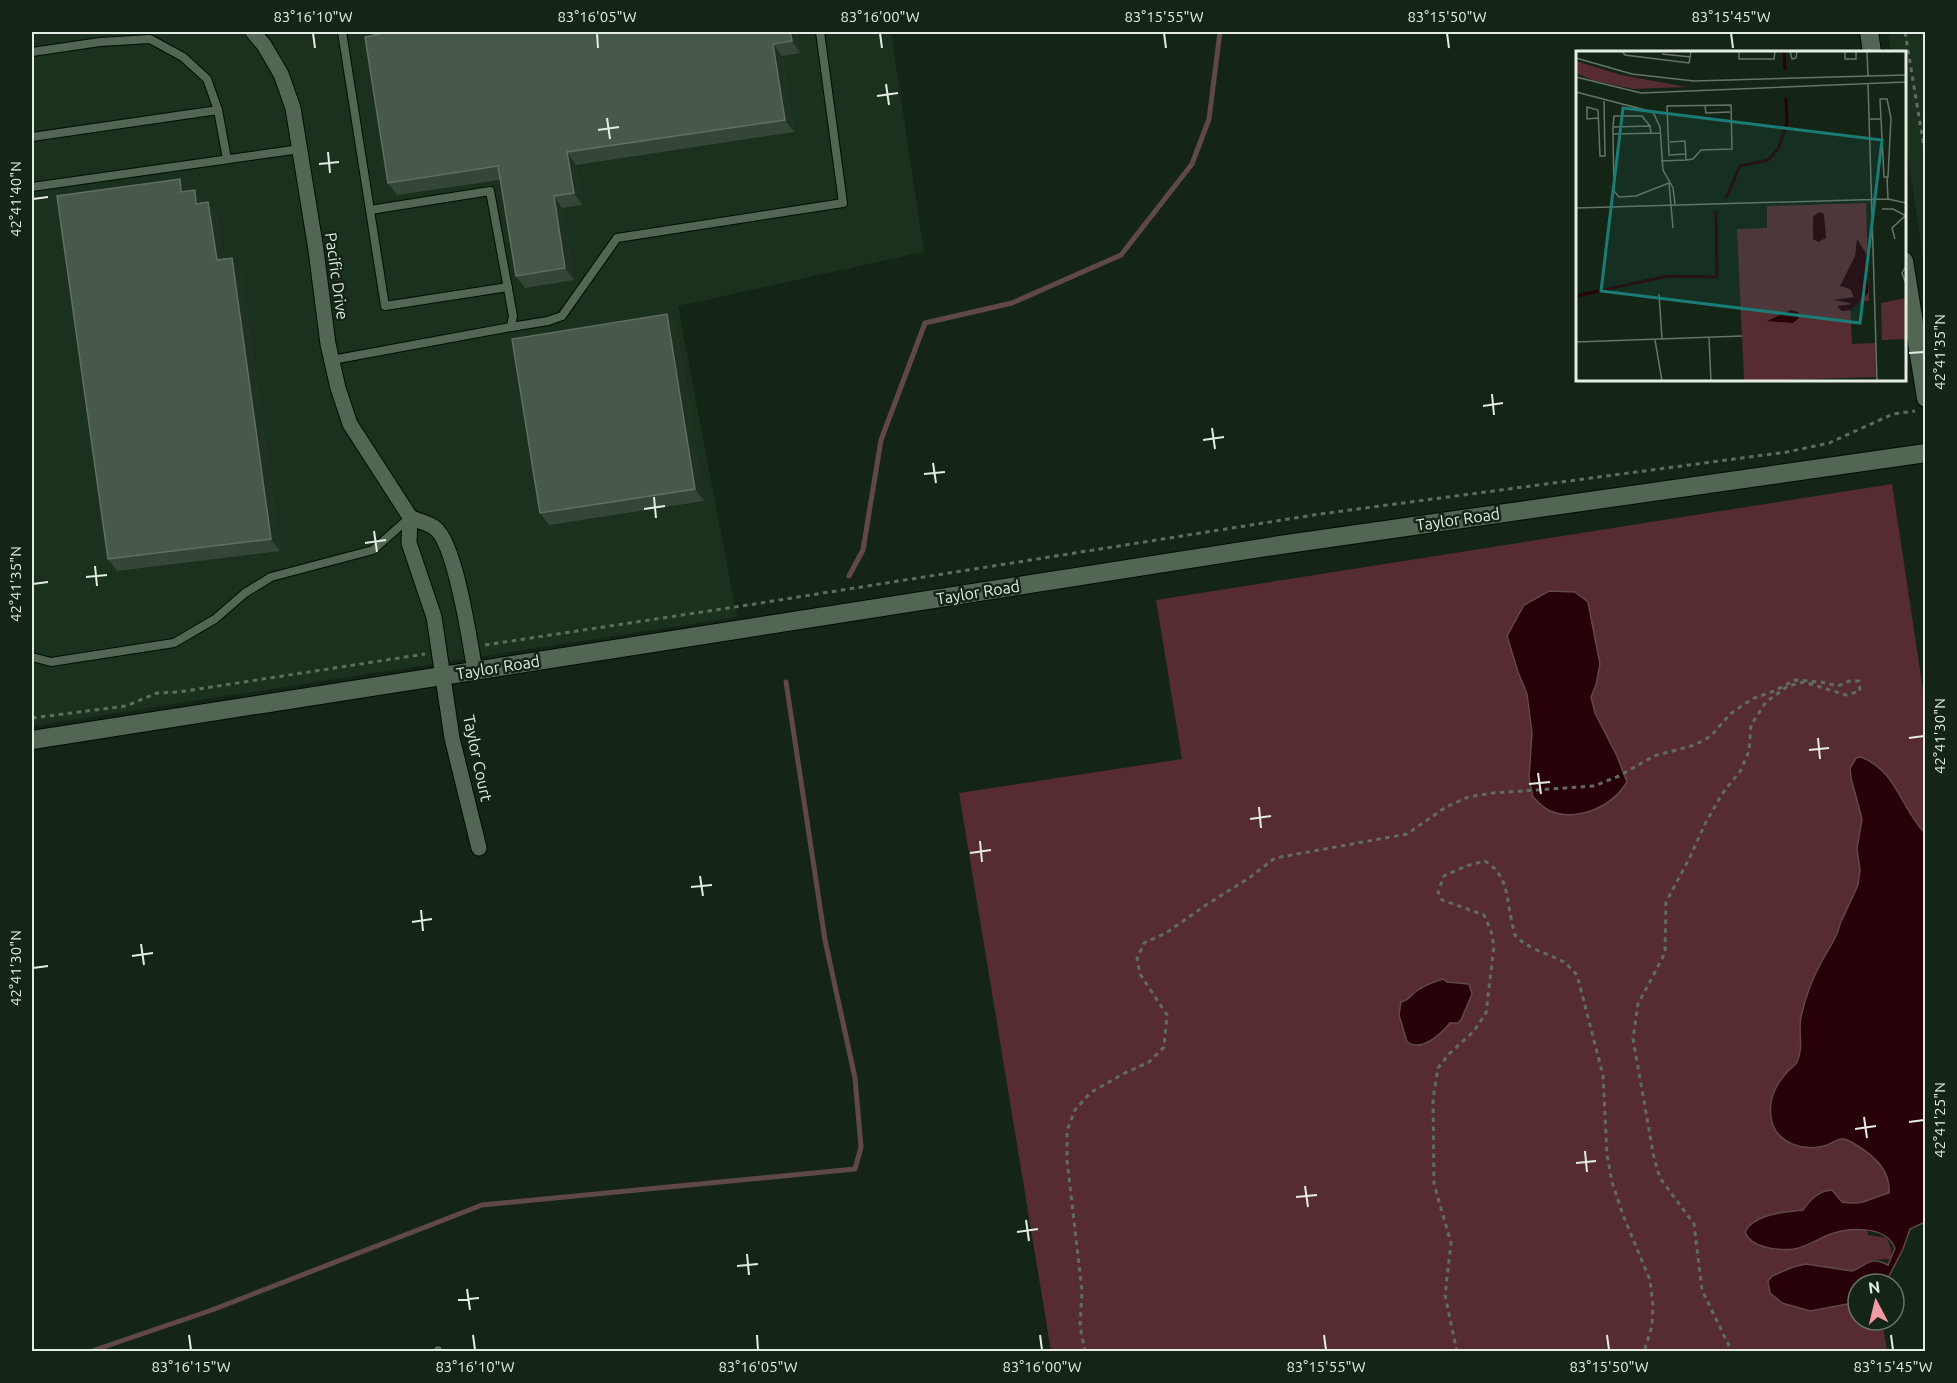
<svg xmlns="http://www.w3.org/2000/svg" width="1957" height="1383" viewBox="0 0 1957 1383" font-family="Ubuntu,sans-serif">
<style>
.built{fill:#1b301d}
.green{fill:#562c31}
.water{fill:#280108;stroke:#60484a;stroke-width:1.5}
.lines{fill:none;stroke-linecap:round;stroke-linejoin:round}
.stream{stroke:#60484a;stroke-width:5}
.service-casing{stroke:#020d03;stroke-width:10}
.minor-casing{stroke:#020d03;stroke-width:17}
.tertiary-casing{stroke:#020d03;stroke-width:20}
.path{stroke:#5f6d5f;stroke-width:3;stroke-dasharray:4.5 4.5;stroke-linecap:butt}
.service{stroke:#536654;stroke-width:8}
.minor{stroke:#536654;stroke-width:15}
.tertiary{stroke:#536654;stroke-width:18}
.wall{fill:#354636}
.shaded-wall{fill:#203121}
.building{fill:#485849;stroke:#606f61;stroke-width:1.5}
.ticks{fill:none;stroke:#e3ede3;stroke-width:2}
.labels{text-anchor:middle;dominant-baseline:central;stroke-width:5;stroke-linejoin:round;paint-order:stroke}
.street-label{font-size:16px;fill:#e3ede3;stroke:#142415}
.inset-river{fill:none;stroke:#280108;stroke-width:3}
.inset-road{fill:none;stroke:#677467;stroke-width:1.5}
.view{fill:#1a7c74;fill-opacity:0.15;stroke:#1a7c74;stroke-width:3}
.inset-edge{fill:none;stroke:#e3ede3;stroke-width:3}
.neatline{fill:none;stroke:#e3ede3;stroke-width:2}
.ticks-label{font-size:15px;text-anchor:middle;fill:#e3ede3}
</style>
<rect width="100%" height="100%" fill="#142415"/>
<g class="built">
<polygon points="32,32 891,32 924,252 678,306 737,617 32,726"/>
<polygon points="1888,32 1925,32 1925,270 1905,138 1904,52 1891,52"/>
</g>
<polygon class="green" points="1892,484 1925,703 1926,1220 1867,1229 1868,1235 1887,1238 1891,1249 1891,1259 1872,1260 1876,1284 1858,1284 1858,1320 1882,1320 1887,1351 1051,1351 959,793 1182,759 1156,600"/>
<g class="water">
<path d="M1549,591l26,1 13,10 12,62 -4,21 -5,12 4,16 22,43 10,26c-15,25 -51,41 -79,28 -5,-3 -11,-9 -15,-13l-4,-19 3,-45 -5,-39 -9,-22 -11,-36 17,-31z"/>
<path d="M1861,757c36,14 40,52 64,76v389l-15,7 -7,20 -18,35h-27v18l-48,9 -28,-8 -12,-10 -2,-12 4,-5 21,-9 13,-3 46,7c14,-5 18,-16 36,-6l7,-17c-9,-23 -48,-21 -67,-13 -12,5 -21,12 -34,14 -16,2 -43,-1 -49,-17 8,-18 40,-20 58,-22 8,-11 15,-19 29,-20l10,12c23,4 27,-4 47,-9 2,-21 -15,-37 -31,-47 -5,-3 -11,-8 -17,-7 -6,1 -11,6 -17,7 -20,5 -46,-2 -52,-24 -5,-19 3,-37 16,-51 3,-3 7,-5 9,-9 7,-14 1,-31 4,-45 4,-19 12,-40 21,-56 6,-12 16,-24 18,-37l18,-39 2,-15 -3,-22 5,-29 -11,-41 -1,-10 6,-10z"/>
<path d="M1443,979l4,3 22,2 3,10 -11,26 -3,3h-8c-10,12 -28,29 -43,19l-8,-27 2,-13c7,-2 8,-4 13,-9 8,-7 19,-11 29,-14z"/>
</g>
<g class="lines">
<g class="stream">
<polyline points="849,576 863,550 881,440 925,323 1012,303 1121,255 1192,164 1209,119 1220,32"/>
<polyline points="89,1352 212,1310 482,1205 855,1169 861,1147 855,1078 825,940 786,682"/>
</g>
<defs>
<g id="service">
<polyline points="342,32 385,306 508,287"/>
<polyline points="32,52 100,42 150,39 183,57 207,79 218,110"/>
<polyline points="32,137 218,110 227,159"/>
<polyline points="32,187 300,149"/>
<polyline points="511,327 548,321 562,316 617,238 843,203 820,32"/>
<polyline points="332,360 511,327 513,316 490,191 370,210"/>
<polyline points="32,657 51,662 174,643 215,619 245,593 271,577 373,550 408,519"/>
<polyline points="438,1350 438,1352"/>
</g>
<g id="minor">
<polyline points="253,32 264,45 281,74 293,108 316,250 328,344 338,388 350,424 410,517 409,543 434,617 452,738 479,848"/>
<path d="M410,517c7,4 19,6 25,11 21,16 35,115 40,143"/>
</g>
<g id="tertiary">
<polyline points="1869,32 1872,52"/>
<polyline points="1904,261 1926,398"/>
<polyline points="32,740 1280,545 1926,453"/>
</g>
</defs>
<use href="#service" class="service-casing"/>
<use href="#minor" class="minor-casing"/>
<use href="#tertiary" class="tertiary-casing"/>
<g class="path">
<polyline points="1905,32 1926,159"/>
<polyline points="485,645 748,605 1320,514 1787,452 1829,443 1893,414 1915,411"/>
<polyline points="32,718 126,706 157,693 179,692 425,654"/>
<polyline points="1085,1352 1080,1326 1082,1291 1067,1160 1067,1131 1075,1110 1090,1093 1123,1074 1149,1062 1164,1047 1167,1015 1140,974 1137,959 1144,943 1166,933 1206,905 1249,878 1275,858 1407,834 1446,807 1468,797 1493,793 1594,786 1619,776 1654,756 1695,745 1711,736 1730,714 1752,699 1774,691 1795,680 1821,682 1838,686 1849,681 1859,681 1860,691 1846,695 1804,682 1788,686 1766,702 1751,725 1749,751 1741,770 1722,794 1705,824 1689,859 1666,902 1665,953 1638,1004 1633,1039 1654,1158 1660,1178 1694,1224 1702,1290 1732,1352"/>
<path d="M1457,1352l-12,-57 6,-52 -17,-59 -1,-85 5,-31 12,-15 24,-22 12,-18 8,-67 -3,-15 -7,-16 -42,-15 -4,-8 6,-16 22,-10 19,-5c24,15 21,37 27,61 1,3 1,10 3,13 9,12 36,20 49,27 4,3 9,9 13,13l26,100 4,80 5,27 11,33 27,65 3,26 -1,20 -8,26"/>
</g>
<use href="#service" class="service"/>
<use href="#minor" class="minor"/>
<use href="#tertiary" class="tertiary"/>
</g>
<g class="wall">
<polygon points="380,32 797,32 800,53 782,56 794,132 576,165 582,205 562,208 574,280 525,288 516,276 500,180 397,195 388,183 379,34"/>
<polygon points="188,191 203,202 216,214 223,259 241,270 280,551 117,571 108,559"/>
<polygon points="667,314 676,326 704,501 549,525 540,513"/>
</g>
<g class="shaded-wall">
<polygon points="790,32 797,32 800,53 792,41"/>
<polygon points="773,44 782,56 794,132 785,120"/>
<polygon points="567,152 576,165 582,205 574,193"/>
<polygon points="180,179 188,191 181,192"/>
<polygon points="195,190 203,202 205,216 196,204"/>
<polygon points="554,196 562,208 574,280 565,268"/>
<polygon points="208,202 216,214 225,272 217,260"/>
<polygon points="232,258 241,270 280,551 271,539"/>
<polygon points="667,314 676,326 704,501 695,489"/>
</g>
<g class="building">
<polygon points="380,32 790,32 792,41 773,44 785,120 567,152 574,193 554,196 565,268 516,276 498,166 388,183 365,37 379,34"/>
<polygon points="180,179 181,192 195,190 196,204 208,202 217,260 232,258 271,539 108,559 57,196"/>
<polygon points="667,314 695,489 540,513 512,339"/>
</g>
<path class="ticks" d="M313,33l2,15M597,33l1,15M880,33l2,15M1164,33l2,15M1447,33l2,15M1731,33l2,15M886,84l3,21M877,96l21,-3M607,118l3,21M598,130l21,-3M328,152l2,21M319,164l20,-2M33,199l15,-2M1909,353l15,-1M1492,394l2,21M1483,406l20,-3M1212,428l3,21M1203,440l21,-3M933,463l3,20M924,474l21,-2M654,497l2,21M644,509l21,-3M374,531l3,21M365,543l21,-3M95,566l2,20M86,577l21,-2M33,584l15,-2M1818,738l2,21M1909,738l15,-2M1809,750l20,-2M1538,773l3,21M1529,784l21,-2M1259,807l2,21M1250,819l21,-3M980,841l2,21M970,853l21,-3M700,876l3,20M691,887l21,-2M421,910l2,21M412,922l20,-3M141,944l3,21M132,956l21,-3M33,968l15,-2M1864,1117l3,21M1909,1122l15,-2M1855,1129l21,-3M1585,1151l2,21M1576,1163l20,-2M1305,1186l3,21M1296,1197l21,-2M1026,1220l3,21M1017,1232l21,-3M747,1254l2,21M737,1266l21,-2M467,1289l3,21M458,1300l21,-2M189,1335l2,15M473,1335l2,15M757,1335l1,15M1040,1335l2,15M1324,1335l2,15M1607,1335l2,15M1891,1335l2,15"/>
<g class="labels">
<g class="street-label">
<text transform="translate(337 276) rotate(82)">Pacific Drive</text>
<text transform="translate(1458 519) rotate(-8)">Taylor Road</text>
<text transform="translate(978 592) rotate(-9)">Taylor Road</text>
<text transform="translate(498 667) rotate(-9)">Taylor Road</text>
<text transform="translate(478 758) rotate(78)">Taylor Court</text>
</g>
</g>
<g transform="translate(1576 51)">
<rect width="330" height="330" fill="#142415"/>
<path d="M0,10l45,14 66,12 -54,2 -41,-9 -16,-7zM290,152l3,98 -19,1 2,42 23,-1 1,34 -132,4 -7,-152 30,-1v-22zM330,247v56h-1v-15l-23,1 -1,-37z" fill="#562c31"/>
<path d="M243,161l5,2 2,24 -8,4 -5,-3v-22zM281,188l10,16 1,38 -17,17 -9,1 -5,-5 17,-2 -20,-4 20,-3 -4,-8 -10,-3 15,-30zM215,259l7,2 1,6 -6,5 -26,-2z" fill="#280108"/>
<path class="inset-river" d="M208,0l1,19M150,147l14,-32 28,-6 10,-11 9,-26 -1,-25M0,245l92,-20 49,1 -1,-66"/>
<path class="inset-road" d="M46,0l3,4 64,8 2,-12M163,0v8h35l1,-8M214,0l2,8 4,-1 1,-7M269,0v8h11v-8M291,0l1,26M86,3l29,3M0,7l56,16 62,7 212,-6M0,26l65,16 265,-11M292,32l9,298M0,41l77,20 7,15 3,43 10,18 2,16M0,54v19M129,55l1,7 24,-1M22,67l-11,1v-12l11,3 2,46h5l-1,-55M294,68h11l-1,-20h7l4,19 -3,59h-4l-3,-58M37,76l1,-11h28l8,10M85,82l-48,1 1,57 5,6 17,-1 33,-13M37,83v-7l37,-1 1,7M110,109l7,-1 8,-9 31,-1 -1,-44 -64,1 2,49 17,-1M85,110l25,-1 -1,-19 -15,1M311,126l1,22M93,132l4,45M0,157l312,-9 18,4M306,158h11l13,7M319,188l-3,-11 14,-13M330,215l-4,7 4,11M83,243l3,45M133,287l2,43M79,289l7,41M0,291l166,-6"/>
<path class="view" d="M47,57l259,32 -22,183 -259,-32z"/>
<rect width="330" height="330" class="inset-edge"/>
</g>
<rect width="1957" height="1383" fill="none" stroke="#142415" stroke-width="66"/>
<g transform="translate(1876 1302) rotate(353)"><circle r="28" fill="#142415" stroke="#677467" stroke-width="1.5"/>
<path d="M0-4.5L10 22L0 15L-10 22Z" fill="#f49aa4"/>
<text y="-9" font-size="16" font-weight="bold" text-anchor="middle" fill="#e3ede3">N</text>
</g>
<rect x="33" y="33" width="1891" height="1317" class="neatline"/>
<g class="ticks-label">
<text x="313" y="22">83°16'10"W</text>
<text x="597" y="22">83°16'05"W</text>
<text x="880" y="22">83°16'00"W</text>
<text x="1164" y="22">83°15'55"W</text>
<text x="1447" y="22">83°15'50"W</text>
<text x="1731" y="22">83°15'45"W</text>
<text transform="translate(16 199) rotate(-90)" y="5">42°41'40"N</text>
<text transform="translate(1940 352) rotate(-90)" y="5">42°41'35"N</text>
<text transform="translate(16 584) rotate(-90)" y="5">42°41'35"N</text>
<text transform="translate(1940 736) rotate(-90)" y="5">42°41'30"N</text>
<text transform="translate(16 968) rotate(-90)" y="5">42°41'30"N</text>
<text transform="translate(1940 1120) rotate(-90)" y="5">42°41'25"N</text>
<text x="191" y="1372">83°16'15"W</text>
<text x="475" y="1372">83°16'10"W</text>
<text x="758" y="1372">83°16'05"W</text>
<text x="1042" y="1372">83°16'00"W</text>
<text x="1326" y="1372">83°15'55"W</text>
<text x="1609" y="1372">83°15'50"W</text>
<text x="1893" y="1372">83°15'45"W</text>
</g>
</svg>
